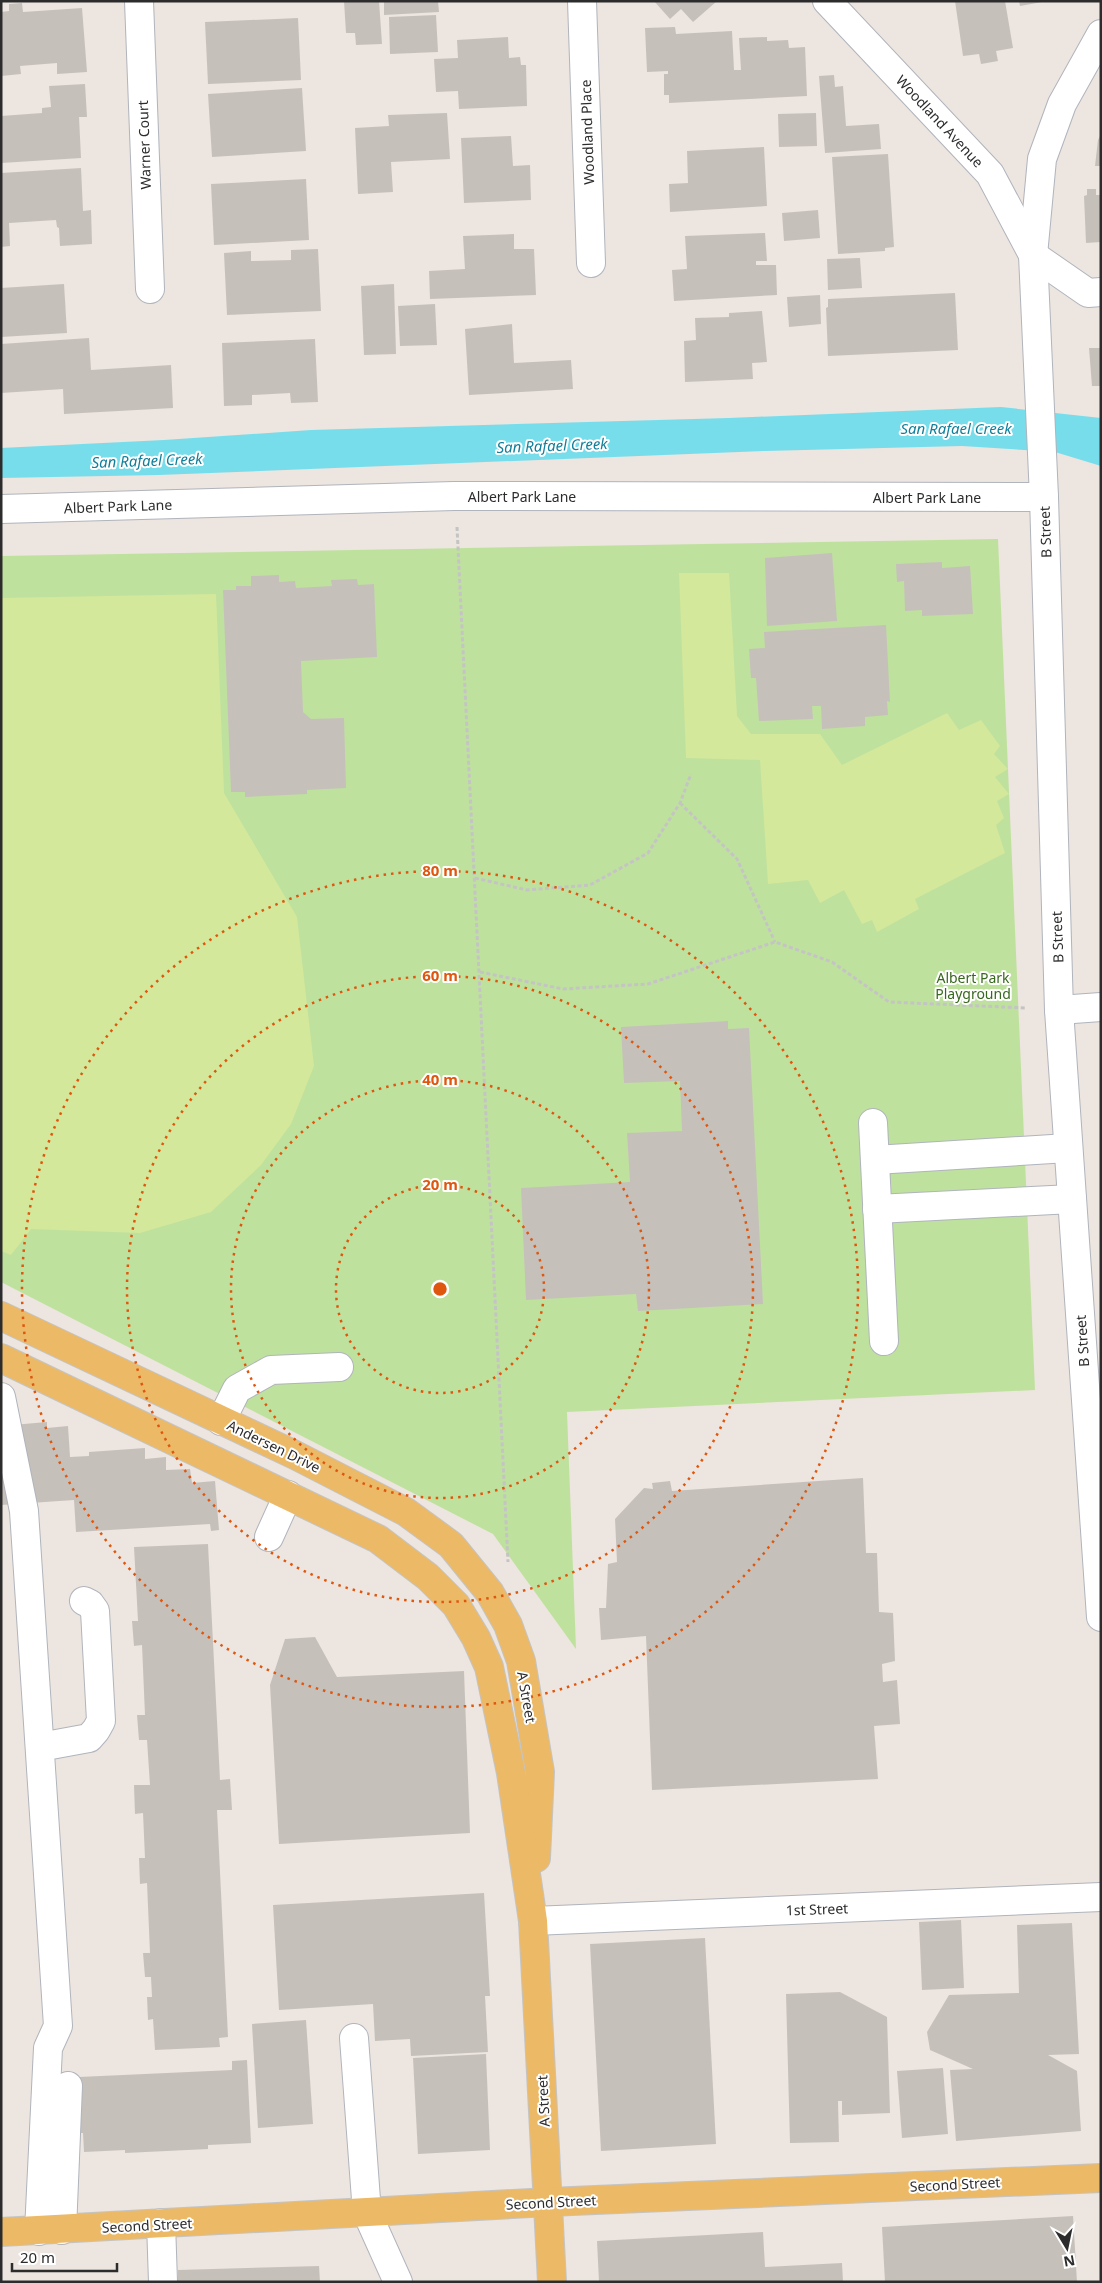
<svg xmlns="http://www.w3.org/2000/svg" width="1102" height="2283" viewBox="0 0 1102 2283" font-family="'Noto Sans',sans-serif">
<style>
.green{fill:#bfe19e}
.pitch{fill:#d3e89a}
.water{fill:#77ddeb}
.building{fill:#c6c0bb}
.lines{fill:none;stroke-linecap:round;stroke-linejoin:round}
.minor-casing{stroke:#b0b4bc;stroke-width:30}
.major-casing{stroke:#c4c4c4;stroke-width:30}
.path{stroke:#c4c4c4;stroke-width:3;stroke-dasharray:4 2.5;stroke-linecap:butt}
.minor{stroke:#fff;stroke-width:28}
.major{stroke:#ecb966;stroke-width:28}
.ring{fill:none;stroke:#df570e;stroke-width:2.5;stroke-dasharray:2.5 5}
.labels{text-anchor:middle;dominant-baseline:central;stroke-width:4;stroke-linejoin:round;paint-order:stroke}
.street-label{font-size:14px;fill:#2c2c2c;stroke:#fff}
.park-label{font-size:14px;fill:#38681d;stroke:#fff}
.water-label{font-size:15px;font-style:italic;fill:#127f9a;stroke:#fff}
.centre{fill:#df570e;stroke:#fff;stroke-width:2.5}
.ring-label{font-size:15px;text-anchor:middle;font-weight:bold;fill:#df570e;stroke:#fff;stroke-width:4;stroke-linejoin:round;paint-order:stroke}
</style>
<rect width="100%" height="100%" fill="#ede5df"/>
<polygon class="green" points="998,539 1035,1390 567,1412 576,1649 493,1534 1,1282 1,556"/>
<g class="pitch">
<polygon points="679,573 729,573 737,716 751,734 820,734 842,765 947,713 959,730 981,720 1000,746 994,754 1008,769 995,777 1009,794 997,801 1004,818 996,825 1005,853 915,899 919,909 877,932 872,920 862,924 844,890 820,903 808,880 768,884 760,760 686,758"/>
<polygon points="216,594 224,793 297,917 314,1066 291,1124 261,1165 211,1212 140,1233 31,1229 11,1255 1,1251 1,598"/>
</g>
<polygon class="water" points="1001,407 1101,418 1101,466 1055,452 962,446 765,451 159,475 1,478 1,448 164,440 311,430 729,418"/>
<g class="building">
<polygon points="344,1 379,1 382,44 356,45 355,33 346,33"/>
<polygon points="384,1 438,1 439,12 384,15"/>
<polygon points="654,1 717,1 693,22 681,9 670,19"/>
<polygon points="955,1 1005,1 1013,48 996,51 998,61 981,64 979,54 963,56"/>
<polygon points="1019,1 1042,1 1042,2 1020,6"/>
<polygon points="22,3 23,12 82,8 87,72 57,74 57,63 20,66 21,74 1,76 1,12 9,11 9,4"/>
<polygon points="436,15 438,52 390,54 389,17"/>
<polygon points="298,18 301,80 208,84 205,22"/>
<polygon points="675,27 676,34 732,31 734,70 741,70 739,38 767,37 767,41 788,40 789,48 805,47 807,96 669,103 669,95 664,95 664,74 668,74 668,71 647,72 645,28"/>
<polygon points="508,37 509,58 520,57 521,65 526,65 527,106 459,109 458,91 436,92 434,59 458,58 457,40"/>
<polygon points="834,75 835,87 843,86 846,126 879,124 881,149 825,153 819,76"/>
<polygon points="85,84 87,117 79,117 81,158 1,163 1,116 42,113 42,108 51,107 49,86"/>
<polygon points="302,88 306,151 212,157 208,94"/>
<polygon points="447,113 450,159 391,162 393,192 358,194 355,128 389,126 388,115"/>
<polygon points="816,113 817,146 779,147 778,114"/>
<polygon points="1101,134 1101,166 1095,166 1098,140"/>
<polygon points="511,136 513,166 530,165 531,200 464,203 461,138"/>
<polygon points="764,147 767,206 670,212 669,184 688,183 687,151"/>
<polygon points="888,154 894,247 885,248 885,251 838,254 832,157"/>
<polygon points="81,168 83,211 91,210 92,244 60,246 59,228 57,227 56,220 9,223 10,246 1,247 1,173"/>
<polygon points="306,179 309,240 214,245 211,184"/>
<polygon points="1087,189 1096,189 1096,195 1101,195 1101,242 1086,243 1084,196 1087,195"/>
<polygon points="818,210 820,238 784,241 782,213"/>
<polygon points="765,233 767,261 756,261 756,265 776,265 777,295 674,301 672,270 687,269 685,236"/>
<polygon points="514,234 514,249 534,249 536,295 430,299 429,271 465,269 463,236"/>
<polygon points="318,249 321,311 227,315 224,253 251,251 251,261 291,260 291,250"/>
<polygon points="860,258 862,288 828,290 827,259"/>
<polygon points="64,284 67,333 1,337 1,288"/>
<polygon points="394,284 396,354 364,355 361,286"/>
<polygon points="955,293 958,350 828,356 826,308 828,307 828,299"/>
<polygon points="820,295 821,324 789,327 787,297"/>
<polygon points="435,304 437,345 400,346 398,306"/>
<polygon points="762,311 767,362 752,363 753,379 685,382 684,341 696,340 695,318 729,317 729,313"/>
<polygon points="512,324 514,363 571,360 573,389 469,395 465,329"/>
<polygon points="89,338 91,370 171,365 173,408 64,414 63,389 1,393 1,344"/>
<polygon points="315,339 318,402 291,403 290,393 252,395 252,405 224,406 222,343"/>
<polygon points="1089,348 1101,348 1101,386 1092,386"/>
<polygon points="832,553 837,621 767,626 765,558"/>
<polygon points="942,562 942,568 970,566 973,614 922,616 922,610 905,611 904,581 897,582 896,564"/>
<polygon points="279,575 279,582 295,581 296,588 332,586 331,580 357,579 358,585 374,584 377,657 301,661 303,712 311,719 344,718 346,788 307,790 307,794 245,797 245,792 231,792 223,590 236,590 236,586 251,586 251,576"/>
<polygon points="886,625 890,702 887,701 888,715 865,717 865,726 822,729 821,706 812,706 813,719 759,721 756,678 751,678 749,649 765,648 764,632"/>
<polygon points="728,1021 728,1029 749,1028 763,1304 638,1311 636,1294 526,1300 521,1188 630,1182 627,1133 682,1131 680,1081 624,1083 621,1027"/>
<polygon points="47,1422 47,1428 68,1426 70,1457 89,1456 89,1452 145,1448 145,1459 166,1457 166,1470 190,1469 192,1483 215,1481 219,1530 211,1531 210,1524 76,1532 74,1500 1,1505 1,1426"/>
<polygon points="863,1478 866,1553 877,1553 879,1612 893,1613 895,1661 882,1664 883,1682 897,1680 900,1724 874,1726 878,1779 652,1790 646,1636 601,1640 599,1608 606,1608 608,1564 617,1562 615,1519 644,1488 653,1489 652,1483 670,1481 672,1491"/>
<polygon points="208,1544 220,1780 230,1779 232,1810 217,1810 228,2037 219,2038 220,2047 155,2050 153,2019 148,2020 147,1997 152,1997 151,1977 145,1977 143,1953 150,1953 147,1883 140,1884 139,1858 145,1858 143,1813 135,1814 134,1785 150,1785 147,1740 139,1740 137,1715 145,1715 142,1645 134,1646 132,1621 138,1621 134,1547"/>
<polygon points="315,1637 337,1677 464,1671 470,1833 279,1844 270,1685 285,1639"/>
<polygon points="484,1893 490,1996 485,1996 488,2052 411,2056 410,2039 375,2041 373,2004 279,2010 273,1905"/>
<polygon points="961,1920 964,1988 922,1990 919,1922"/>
<polygon points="1072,1923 1079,2054 1048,2055 1077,2071 1081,2131 956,2141 950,2070 973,2069 930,2050 927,2032 949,1995 1019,1993 1017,1925"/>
<polygon points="705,1938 716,2144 601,2151 590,1944"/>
<polygon points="840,1992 887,2017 890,2113 842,2115 842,2101 838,2101 839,2142 790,2143 786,1994"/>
<polygon points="306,2020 313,2124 258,2128 252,2024"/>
<polygon points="486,2054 490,2150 418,2154 413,2058"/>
<polygon points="247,2060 251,2143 208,2145 208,2149 125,2153 125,2150 84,2152 83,2133 74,2133 80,2113 79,2077 232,2070 232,2061"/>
<polygon points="943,2068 948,2134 902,2138 897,2071"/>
<polygon points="1073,2216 1077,2282 885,2282 882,2227"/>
<polygon points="763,2232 765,2267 842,2263 843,2282 599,2282 597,2241"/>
<polygon points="319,2266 320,2282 178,2282 178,2270"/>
</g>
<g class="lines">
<defs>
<g id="minor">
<polyline points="139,1 150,289"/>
<polyline points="582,1 591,263"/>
<polyline points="827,1 990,174 1033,255 1088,293 1101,292"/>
<polyline points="1101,34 1062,104 1042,159 1033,255 1044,497 1059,1010 1101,1617"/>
<polyline points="1,509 454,496 1044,497"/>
<polyline points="1059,1010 1101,1007"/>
<polyline points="873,1123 884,1341"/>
<polyline points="875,1160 1068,1148"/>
<polyline points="877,1209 1072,1199"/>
<polyline points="1,1397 24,1511 58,2026 48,2048 39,2231"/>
<polyline points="221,1421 237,1389 271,1370 339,1367"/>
<polyline points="269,1537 288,1495"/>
<polyline points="40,1747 89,1738 96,1730 101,1721 95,1611 90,1604 84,1601"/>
<polyline points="533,1921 1101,1897"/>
<polyline points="354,2038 367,2213 398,2282"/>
<polyline points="161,2223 163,2282"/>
<polyline points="62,2230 68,2086"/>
</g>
<g id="major">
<polyline points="1,1316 295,1455 406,1512 451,1545 490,1593 508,1625 521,1661 540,1772 536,1858"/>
<polyline points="1,1358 378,1539 428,1577 456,1605 476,1638 489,1667 511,1773 533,1921 552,2282"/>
<polyline points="1,2232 549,2202 1101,2178"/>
</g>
</defs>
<use href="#minor" class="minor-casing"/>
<use href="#major" class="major-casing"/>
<g class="path">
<polyline points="457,527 508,1562"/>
<polyline points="680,803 737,859 775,942"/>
<polyline points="475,878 527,890 590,885 648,853 680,803 691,774"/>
<polyline points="480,972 563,989 648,984 775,942 832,962 889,1002 1027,1008"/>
</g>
<use href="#minor" class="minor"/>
<use href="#major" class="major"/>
</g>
<g class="ring">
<circle cx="440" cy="1289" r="104"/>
<circle cx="440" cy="1289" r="209"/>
<circle cx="440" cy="1289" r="313"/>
<circle cx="440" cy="1289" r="418"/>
</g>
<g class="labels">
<g class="street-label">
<text transform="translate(940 121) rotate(47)">Woodland Avenue</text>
<text transform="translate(587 132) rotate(-92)">Woodland Place</text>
<text transform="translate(144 145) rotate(-92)">Warner Court</text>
<text x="522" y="496">Albert Park Lane</text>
<text x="927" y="497">Albert Park Lane</text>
<text transform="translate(118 506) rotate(-2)">Albert Park Lane</text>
<text transform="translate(1045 532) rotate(-92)">B Street</text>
<text transform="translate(1057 937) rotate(-92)">B Street</text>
<text transform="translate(1082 1341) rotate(-94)">B Street</text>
<text transform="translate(274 1446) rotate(26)">Andersen Drive</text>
<text transform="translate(527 1697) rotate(80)">A Street</text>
<text transform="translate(817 1909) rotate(-2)">1st Street</text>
<text transform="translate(543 2101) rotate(-93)">A Street</text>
<text transform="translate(955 2184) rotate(-3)">Second Street</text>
<text transform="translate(551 2202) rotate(-3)">Second Street</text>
<text transform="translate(147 2225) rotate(-3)">Second Street</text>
</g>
<g class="park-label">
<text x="973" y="977">Albert Park<tspan x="973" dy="16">Playground</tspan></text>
</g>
<g class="water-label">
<text x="956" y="428">San Rafael Creek</text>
<text transform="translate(552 445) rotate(-2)">San Rafael Creek</text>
<text transform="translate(147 460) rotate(-2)">San Rafael Creek</text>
</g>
</g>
<circle cx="440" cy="1289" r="8" class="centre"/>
<g class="ring-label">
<text x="440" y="876">80 m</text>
<text x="440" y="981">60 m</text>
<text x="440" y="1085">40 m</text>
<text x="440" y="1190">20 m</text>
</g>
<rect width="1102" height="2283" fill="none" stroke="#2c2c2c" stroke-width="5"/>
<g transform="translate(1067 2248) rotate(170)" stroke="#ffffff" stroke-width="4" paint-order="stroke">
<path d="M0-4L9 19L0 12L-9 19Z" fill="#2c2c2c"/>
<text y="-8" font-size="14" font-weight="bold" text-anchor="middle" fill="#2c2c2c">N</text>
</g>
<path d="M12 2263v8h105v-8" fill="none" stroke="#2c2c2c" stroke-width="2.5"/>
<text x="20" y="2263" font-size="15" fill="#2c2c2c" stroke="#ffffff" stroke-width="4" paint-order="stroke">20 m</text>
</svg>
